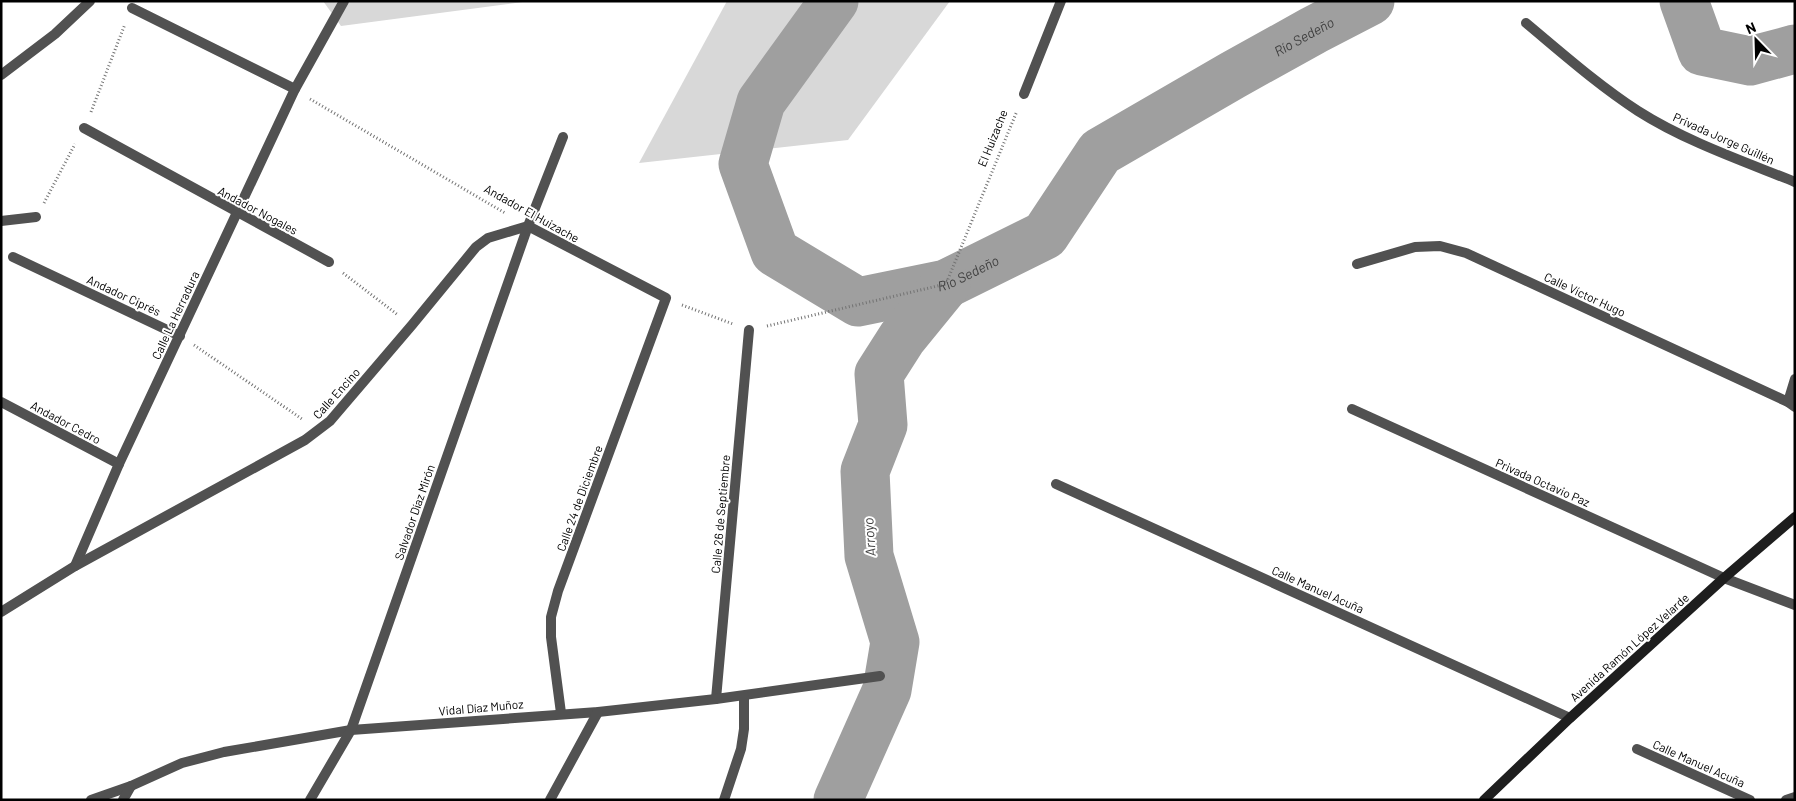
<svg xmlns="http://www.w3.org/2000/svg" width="1796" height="801" viewBox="0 0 1796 801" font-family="Barlow,sans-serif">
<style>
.green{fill:#d8d8d8}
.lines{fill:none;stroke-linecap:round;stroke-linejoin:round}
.river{stroke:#9f9f9f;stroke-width:49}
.path{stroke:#737373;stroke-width:3;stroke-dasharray:1 2.5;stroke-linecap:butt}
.minor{stroke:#515151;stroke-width:10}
.secondary{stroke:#1e1e1e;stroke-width:10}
.labels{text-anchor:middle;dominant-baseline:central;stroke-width:4;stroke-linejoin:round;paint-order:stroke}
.street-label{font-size:12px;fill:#000;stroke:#fff}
.water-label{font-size:14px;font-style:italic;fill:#404040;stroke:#fff}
</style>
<rect width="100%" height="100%" fill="#fff"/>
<g class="green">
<polygon points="323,1 530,1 341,26"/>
<polygon points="727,1 950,1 848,140 639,163"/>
</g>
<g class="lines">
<g class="river">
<path id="s1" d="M834,1l-73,101 -18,62 32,88 83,50 88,-18 99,-49 55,-83 133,-77 81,-45 56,-29"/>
<polyline points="1684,1 1702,51 1750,61 1795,49"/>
<polyline points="838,800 887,690 895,642 869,556 865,471 883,425 879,374 902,338 946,284"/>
</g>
<g class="path">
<polyline points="310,99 505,213"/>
<polyline points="91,112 125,24"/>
<polyline points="44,203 75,144"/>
<polyline points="343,273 398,315"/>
<polyline points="682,305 733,324"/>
<polyline points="767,326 946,284 1017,111"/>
<polyline points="194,345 302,419"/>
</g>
<g class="minor">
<polyline points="132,8 295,89"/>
<path d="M1526,23c36,30 72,62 112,88 47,30 105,50 157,71"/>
<polyline points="1,75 55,34 90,1"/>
<polyline points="1024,94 1061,1"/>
<polyline points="84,128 329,262"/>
<polyline points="1,221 36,217"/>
<polyline points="528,226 666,298 558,591 551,617 551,637 561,713"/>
<polyline points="13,257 180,336"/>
<polyline points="1357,264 1415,247 1440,246 1466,253 1788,402 1795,407"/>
<polyline points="1,402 119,464"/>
<polyline points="1788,402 1795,379"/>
<polyline points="1352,409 1724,578 1795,605"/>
<polyline points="1056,484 1570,718"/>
<polyline points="75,566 119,464 295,89 344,1"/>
<polyline points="1,612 75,566 305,440 330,421 412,325 476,247 488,238 528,226"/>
<polyline points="716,699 749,330"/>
<polyline points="1637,749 1750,800"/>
<polyline points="91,800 131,786 182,763 224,752 351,730 598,712 716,699 880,676"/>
<polyline points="123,800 131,786"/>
<polyline points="310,800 351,730 528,226 563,137"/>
<polyline points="550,800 598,712"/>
<polyline points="724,800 741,749 744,729 744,696"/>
<polyline points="1786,800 1795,797"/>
</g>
<polyline class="secondary" points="1484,800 1570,718 1724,578 1795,517"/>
</g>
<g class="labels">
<g class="street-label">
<text transform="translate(992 138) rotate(-68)">El Huizache</text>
<text transform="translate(1724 138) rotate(24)">Privada Jorge Guillén</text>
<text transform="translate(258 210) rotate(28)">Andador Nogales</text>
<text transform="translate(532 213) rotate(29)">Andador El Huizache</text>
<text transform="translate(1585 294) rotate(25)">Calle Víctor Hugo</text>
<text transform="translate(124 295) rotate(25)">Andador Ciprés</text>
<text transform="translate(175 315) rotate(-65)">Calle La Herradura</text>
<text transform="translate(336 393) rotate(-48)">Calle Encino</text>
<text transform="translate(66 422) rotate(28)">Andador Cedro</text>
<text transform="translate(1543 482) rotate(24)">Privada Octavio Paz</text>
<text transform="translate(579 498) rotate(-70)">Calle 24 de Diciembre</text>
<text transform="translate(414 512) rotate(-71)">Salvador Díaz Mirón</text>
<text transform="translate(720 514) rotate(-85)">Calle 26 de Septiembre</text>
<text transform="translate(1318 589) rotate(24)">Calle Manuel Acuña</text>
<text transform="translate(1629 647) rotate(-42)">Avenida Ramón López Velarde</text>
<text transform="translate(481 707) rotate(-5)">Vidal Díaz Muñoz</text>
<text transform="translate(1699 763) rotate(24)">Calle Manuel Acuña</text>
</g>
<g class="water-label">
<text stroke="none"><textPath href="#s1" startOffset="914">Río Sedeño</textPath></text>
<text stroke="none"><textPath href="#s1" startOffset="494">Río Sedeño</textPath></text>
<text transform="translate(869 537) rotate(-94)">Arroyo</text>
</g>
</g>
<rect width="1796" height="801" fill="none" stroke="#000000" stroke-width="5"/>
<g transform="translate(1756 40) rotate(337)" stroke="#ffffff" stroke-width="4" paint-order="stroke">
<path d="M0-4L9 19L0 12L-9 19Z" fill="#000000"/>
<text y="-8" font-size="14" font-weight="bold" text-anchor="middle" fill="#000000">N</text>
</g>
</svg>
